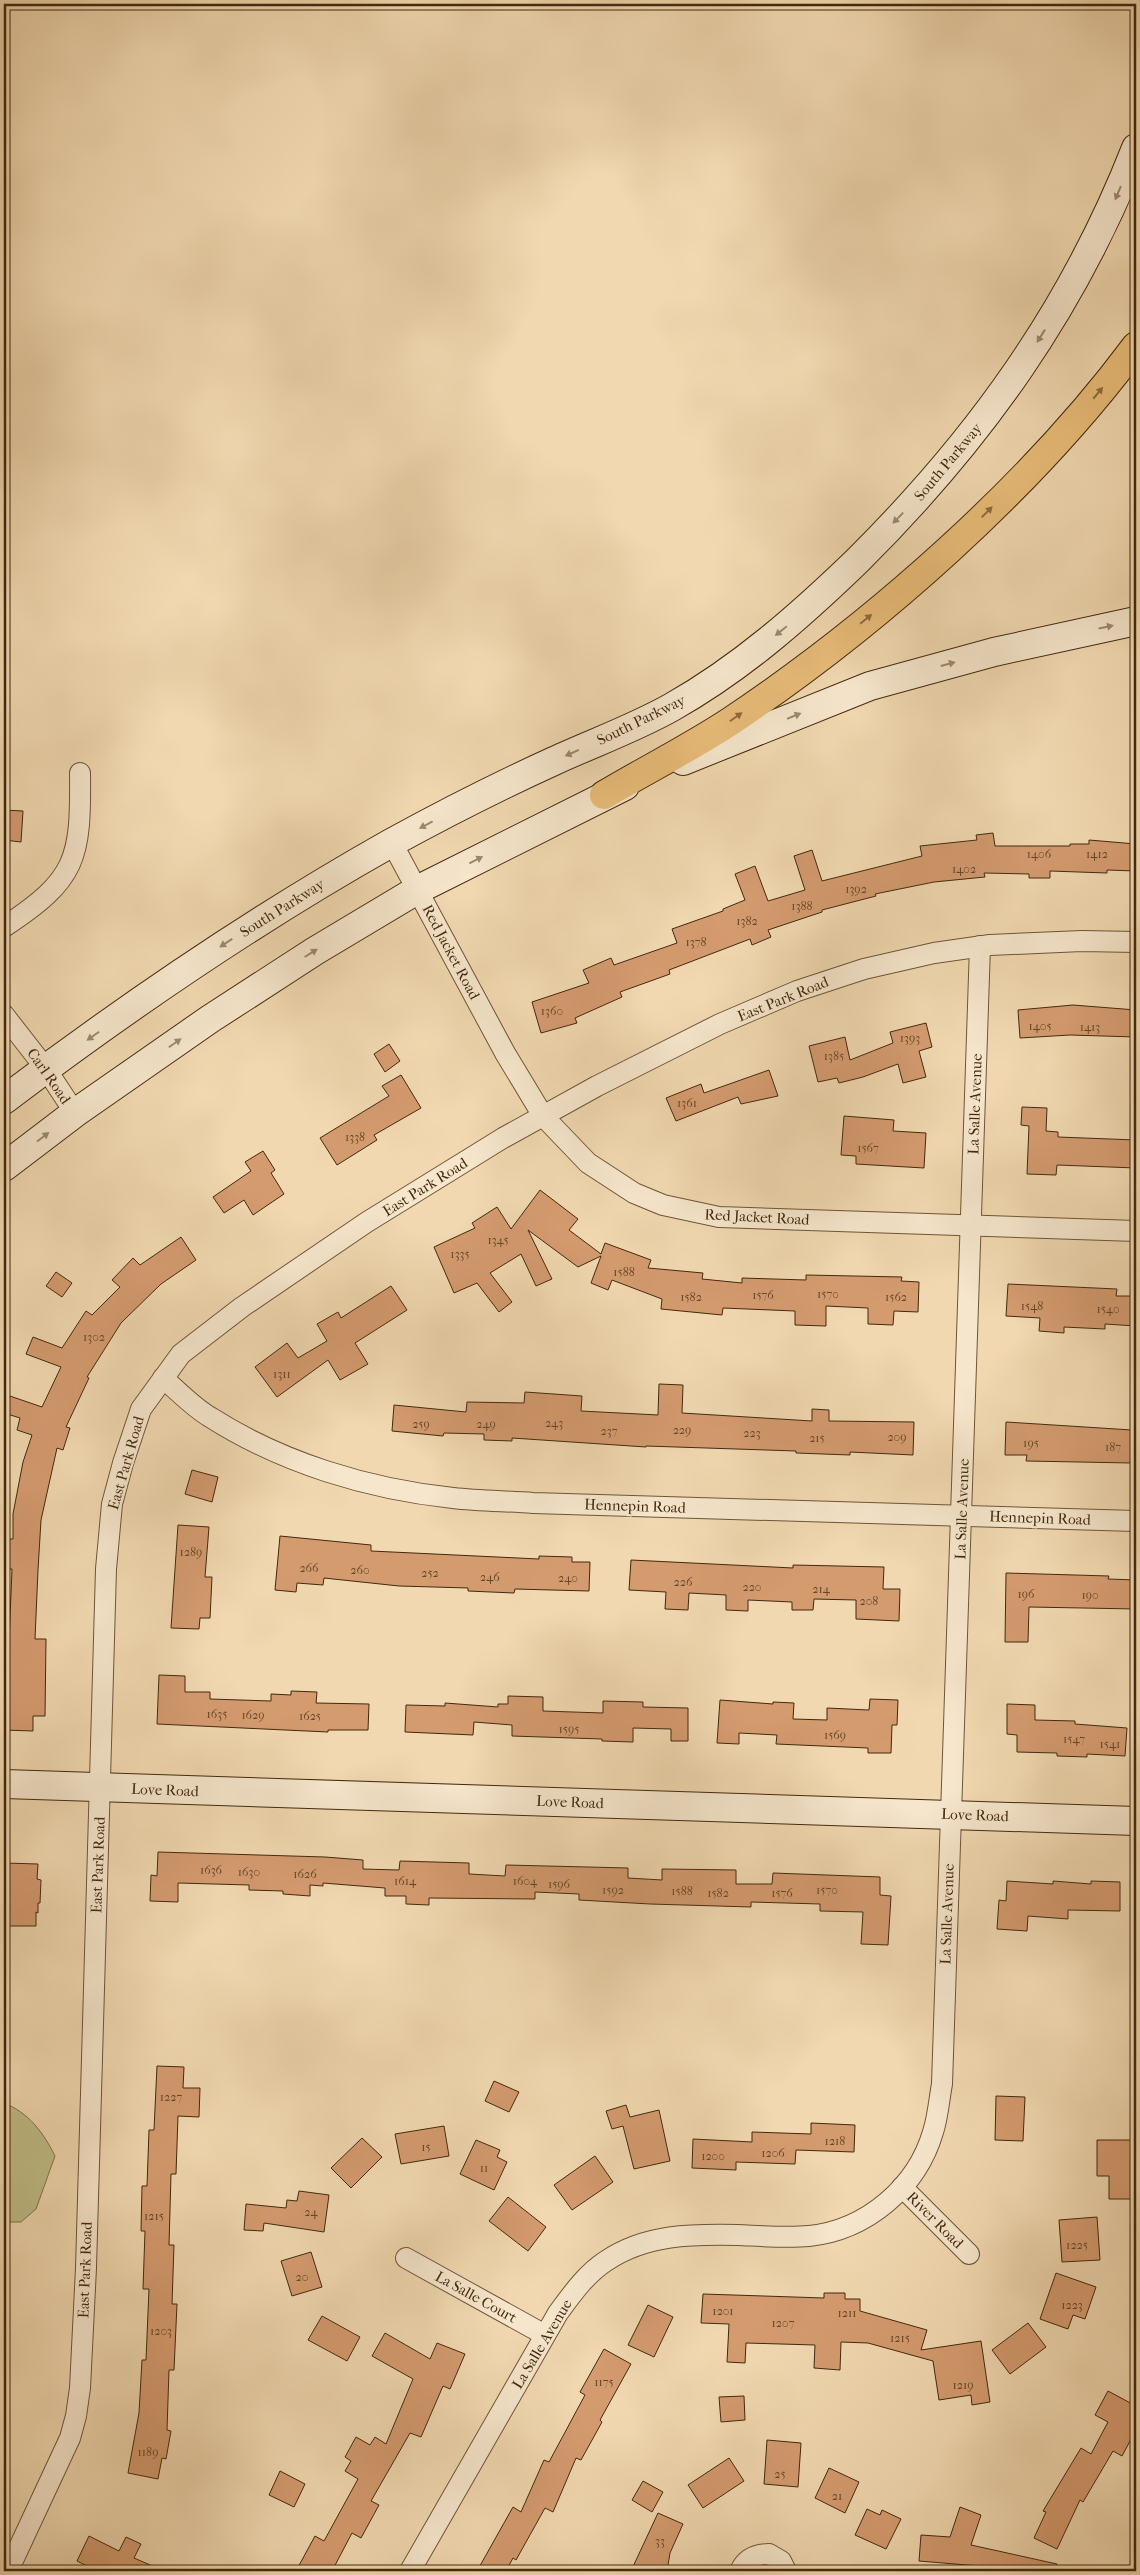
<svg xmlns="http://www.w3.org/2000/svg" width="1140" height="2575" viewBox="0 0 1140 2575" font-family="'IM FELL French Canon',serif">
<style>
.green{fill:#c0bd87;stroke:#81734a}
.building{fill:#d49b6f;stroke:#42290d}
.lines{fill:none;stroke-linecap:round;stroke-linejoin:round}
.street-casing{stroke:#6e5536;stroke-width:22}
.secondary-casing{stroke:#42290d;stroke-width:30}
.highway-casing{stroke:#42290d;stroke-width:30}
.street{stroke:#f6e6cc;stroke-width:20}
.secondary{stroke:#f6e6cc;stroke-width:28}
.highway{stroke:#e8bc78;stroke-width:28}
.oneway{fill:#9c886c}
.oneway2{fill:#8d6b3d}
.labels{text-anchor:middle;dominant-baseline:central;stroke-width:4.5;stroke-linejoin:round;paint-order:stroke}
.number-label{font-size:12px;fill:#664626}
.street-label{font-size:15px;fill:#42290d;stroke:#f6e6cc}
</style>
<rect width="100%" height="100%" fill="#f1d8b0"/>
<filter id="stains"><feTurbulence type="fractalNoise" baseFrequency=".004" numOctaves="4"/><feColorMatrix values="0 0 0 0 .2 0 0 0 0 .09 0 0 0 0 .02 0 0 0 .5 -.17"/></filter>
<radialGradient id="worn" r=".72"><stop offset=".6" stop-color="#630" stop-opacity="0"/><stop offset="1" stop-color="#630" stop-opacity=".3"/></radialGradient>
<path class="green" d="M4,2103c25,10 39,29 51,53l-19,53 -15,13h-17z"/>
<g class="building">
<polygon points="4,810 23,811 21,842 4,840"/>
<polygon points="993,833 995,846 1070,846 1070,844 1089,844 1089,840 1136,844 1136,871 1107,870 1107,873 1050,871 1050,878 1029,878 1029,874 984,873 985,877 934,882 875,894 876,896 822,910 822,912 768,930 771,937 752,945 750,939 669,970 670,974 620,992 622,997 575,1018 577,1023 541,1033 532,1002 589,983 583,970 611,958 614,965 677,943 672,929 723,911 723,909 745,900 735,874 755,866 768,901 805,890 794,856 812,850 822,881 922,856 920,846 977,840 976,835"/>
<polygon points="1073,1005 1136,1010 1136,1037 1070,1035 1020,1038 1018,1010"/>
<polygon points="926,1023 932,1047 919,1051 926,1077 903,1083 898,1064 863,1077 839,1083 837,1078 818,1082 809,1046 845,1037 850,1060 893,1043 890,1032"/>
<polygon points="389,1044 400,1061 385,1072 374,1054"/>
<polygon points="769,1070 778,1096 741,1104 738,1097 676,1121 666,1098 701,1084 704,1093"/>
<polygon points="401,1075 421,1108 374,1135 377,1140 337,1165 320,1138 389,1096 382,1086"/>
<polygon points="1022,1107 1047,1108 1046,1131 1058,1132 1058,1137 1136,1140 1136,1168 1057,1165 1056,1175 1027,1174 1029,1126 1021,1125"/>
<polygon points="844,1116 894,1120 893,1131 926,1133 924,1168 856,1164 856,1156 841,1155"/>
<polygon points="263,1151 275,1170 271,1173 284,1194 253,1215 244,1200 224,1213 213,1197 251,1171 245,1162"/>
<polygon points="540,1190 578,1219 569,1230 601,1254 605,1243 651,1260 648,1268 703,1273 702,1279 742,1283 742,1278 806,1280 806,1275 902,1277 901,1281 919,1282 918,1312 894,1311 893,1325 868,1324 868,1308 826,1306 826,1326 795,1325 795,1311 723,1308 722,1315 661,1309 662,1299 612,1280 608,1290 591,1283 601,1256 578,1267 528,1230 552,1279 536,1286 521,1254 490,1273 512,1302 499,1312 477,1283 454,1293 434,1247 475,1228 472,1223 497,1207 511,1229"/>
<polygon points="181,1237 196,1260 161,1284 121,1323 87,1377 89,1378 66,1427 70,1428 63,1450 57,1448 41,1520 38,1570 35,1639 46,1639 45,1716 33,1716 33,1731 4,1730 4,1691 7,1691 12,1569 4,1569 4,1539 13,1539 13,1514 23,1462 32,1435 17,1430 20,1418 4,1413 4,1394 42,1407 61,1367 26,1354 33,1337 62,1348 86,1311 92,1315 120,1287 112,1280 133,1258 140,1265"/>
<polygon points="56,1272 72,1283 62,1297 46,1286"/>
<polygon points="1008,1284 1117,1289 1116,1296 1136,1296 1136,1326 1105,1324 1105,1329 1064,1327 1064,1333 1039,1331 1040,1318 1006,1316"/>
<polygon points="391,1286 407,1310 355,1343 368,1364 340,1380 328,1360 277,1397 255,1367 287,1343 298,1358 327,1341 317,1324 338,1312 341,1318"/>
<polygon points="659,1384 683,1385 682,1413 812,1421 812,1409 829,1410 829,1421 914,1422 913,1455 850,1452 850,1455 796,1453 796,1451 646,1446 646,1447 512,1438 512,1441 484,1440 484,1434 444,1433 443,1436 392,1431 394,1405 466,1412 467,1402 524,1403 525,1392 582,1396 581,1411 658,1415"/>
<polygon points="1006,1422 1132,1430 1131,1463 1026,1461 1027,1455 1005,1455"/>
<polygon points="192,1470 218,1477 212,1502 185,1494"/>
<polygon points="178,1525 209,1527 205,1577 212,1577 210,1618 200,1618 199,1629 171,1628"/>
<polygon points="280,1536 371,1545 371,1551 539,1559 539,1556 572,1557 572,1562 590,1562 589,1591 515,1589 514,1593 468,1591 468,1588 399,1586 324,1578 323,1585 297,1583 296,1592 275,1590"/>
<polygon points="631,1560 793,1568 793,1565 884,1567 883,1589 900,1589 899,1621 856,1619 856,1600 814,1599 813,1610 792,1610 792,1602 748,1600 748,1611 726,1610 726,1595 689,1593 688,1610 665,1609 666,1592 629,1590"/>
<polygon points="1006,1573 1109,1576 1108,1579 1136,1580 1136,1609 1029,1607 1028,1642 1005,1642"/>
<polygon points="159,1675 185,1676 185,1692 210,1692 210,1699 271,1701 271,1694 291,1695 291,1691 317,1692 316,1703 369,1704 368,1730 328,1730 328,1732 157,1724"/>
<polygon points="508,1696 543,1697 543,1711 603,1713 603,1701 643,1702 643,1707 688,1708 688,1741 671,1741 671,1729 633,1728 633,1742 602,1741 602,1739 512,1736 512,1725 474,1722 473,1735 405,1732 406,1705 445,1706 445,1703 498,1707 498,1704 508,1704"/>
<polygon points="870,1699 898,1700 897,1725 892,1725 891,1753 868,1753 868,1748 776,1744 777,1735 739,1733 739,1744 717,1743 720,1700 773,1704 773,1702 794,1703 793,1719 827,1720 827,1708 869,1710"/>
<polygon points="1007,1704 1035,1705 1035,1720 1075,1721 1075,1724 1127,1728 1125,1756 1087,1754 1087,1757 1057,1756 1057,1753 1017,1752 1017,1735 1007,1734"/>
<polygon points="158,1852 325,1857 363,1860 363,1869 399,1870 400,1861 469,1863 469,1874 505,1876 506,1865 628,1868 628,1878 662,1880 662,1869 736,1870 736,1884 772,1884 773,1873 880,1877 880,1895 891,1896 888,1945 861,1944 863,1912 820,1911 820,1904 751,1902 751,1907 650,1904 579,1900 579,1894 535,1892 535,1899 429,1898 429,1905 406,1904 406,1896 385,1896 385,1888 323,1883 323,1886 310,1885 310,1896 283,1894 283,1891 249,1890 249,1885 178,1883 178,1902 150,1901 151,1875 157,1876"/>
<polygon points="4,1863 38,1864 37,1879 41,1880 40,1903 38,1903 38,1913 36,1912 36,1926 4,1926"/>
<polygon points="1007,1881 1053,1884 1053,1881 1091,1884 1091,1881 1120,1882 1120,1911 1068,1910 1068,1919 1028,1916 1027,1931 997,1929 999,1900 1006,1901"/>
<polygon points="157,2066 184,2067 183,2088 200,2088 199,2117 178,2116 176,2174 171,2174 169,2245 174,2245 172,2304 177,2304 174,2370 169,2370 167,2430 171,2431 166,2459 162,2458 158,2479 128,2473 139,2413 142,2360 146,2360 149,2289 143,2289 145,2231 141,2231 142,2186 147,2186 149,2130 154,2130"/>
<polygon points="494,2081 519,2092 509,2112 485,2101"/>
<polygon points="996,2096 1025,2097 1023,2141 995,2140"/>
<polygon points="626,2105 630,2117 659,2110 670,2161 634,2169 623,2126 612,2129 606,2111"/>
<polygon points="811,2123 855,2125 854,2152 796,2150 795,2164 736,2162 736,2170 692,2168 693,2139 752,2142 752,2132 811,2134"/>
<polygon points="444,2126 449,2156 401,2164 395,2134"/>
<polygon points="362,2138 382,2157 351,2188 331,2168"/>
<polygon points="476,2140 500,2150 497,2157 507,2162 494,2190 460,2174"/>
<polygon points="1097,2140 1133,2140 1134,2199 1109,2199 1109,2176 1097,2176"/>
<polygon points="595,2156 613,2182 572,2210 554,2185"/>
<polygon points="299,2191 329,2195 324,2232 264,2223 263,2231 244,2230 246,2204 286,2208 287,2200 297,2201"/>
<polygon points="508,2197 546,2227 528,2251 489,2221"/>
<polygon points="1097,2217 1100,2260 1062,2262 1059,2220"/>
<polygon points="311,2252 322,2287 292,2296 281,2261"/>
<polygon points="1056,2273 1096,2287 1085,2319 1073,2315 1068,2329 1040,2319"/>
<polygon points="824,2293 845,2293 845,2299 860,2299 860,2311 927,2330 921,2350 981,2341 990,2402 972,2405 971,2395 939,2400 933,2361 868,2343 841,2342 840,2370 814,2368 815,2345 746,2343 745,2363 727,2362 729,2324 701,2323 703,2294 824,2298"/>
<polygon points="648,2305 673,2317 654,2357 628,2345"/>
<polygon points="322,2316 360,2337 347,2361 308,2340"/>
<polygon points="1028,2323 1046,2347 1010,2374 992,2350"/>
<polygon points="385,2333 430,2359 437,2343 465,2354 450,2389 443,2386 421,2437 410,2433 371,2501 379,2505 361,2538 352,2533 332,2571 296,2571 315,2536 324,2541 358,2479 345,2471 351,2461 345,2457 356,2437 370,2445 375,2437 386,2444 413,2379 372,2356"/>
<polygon points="604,2349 631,2364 600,2420 602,2422 581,2460 576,2458 553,2512 545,2508 516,2560 513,2558 506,2571 477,2571 513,2507 521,2512 544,2460 549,2462 585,2395 580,2392"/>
<polygon points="1108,2391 1136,2406 1136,2430 1122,2456 1113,2451 1083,2502 1080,2500 1057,2549 1034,2538 1046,2512 1043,2511 1081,2448 1091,2454 1108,2422 1095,2415"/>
<polygon points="744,2396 745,2420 721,2422 719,2397"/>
<polygon points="767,2440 801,2443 798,2487 764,2484"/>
<polygon points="729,2458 744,2481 703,2508 688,2485"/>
<polygon points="829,2468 859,2482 845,2513 815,2498"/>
<polygon points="280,2471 305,2484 294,2507 269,2495"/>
<polygon points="643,2481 663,2492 652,2512 632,2500"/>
<polygon points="960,2507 981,2515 971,2545 1057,2564 1056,2571 978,2571 979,2566 919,2561 921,2535 950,2537"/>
<polygon points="867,2509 880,2515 882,2510 901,2519 886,2549 855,2535"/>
<polygon points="658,2513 683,2524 670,2553 667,2571 631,2571"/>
<polygon points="89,2536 119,2551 126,2537 141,2544 134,2558 164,2571 97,2571 77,2561"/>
</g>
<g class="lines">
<defs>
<g id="street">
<polyline points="392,843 505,1053 543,1116 588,1163 634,1193 663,1205 719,1217 1136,1231"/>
<path d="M4,927c73,-48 77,-68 76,-154"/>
<polyline points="4,1015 46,1069 75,1113"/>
<path d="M163,1378c15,13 30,29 47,39 72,46 158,72 243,81 26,3 53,3 80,5l603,18"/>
<polyline points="902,2187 969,2254"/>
<polyline points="406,2258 545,2335"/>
<polyline points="8,2571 70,2438 76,2416 80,2388 86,2268 106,1569 112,1504 123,1463 141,1409 181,1354 242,1307 367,1222 503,1138 597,1086 720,1024 797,991 864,969 934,953 990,945 1082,941 1136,942"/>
<path d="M410,2571l148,-258c14,-19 28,-39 48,-52 40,-27 86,-27 132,-26 23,1 48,3 71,1 58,-6 108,-49 124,-104 5,-15 6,-32 9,-48l38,-1138"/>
<path d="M740,2571c6,-13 16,-17 29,-17l12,7 5,10"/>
</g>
<g id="secondary">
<polyline points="683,761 870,686 994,652 1136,621"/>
<path d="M4,1100c123,-93 252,-181 387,-257 53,-29 108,-57 163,-82 39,-18 81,-33 118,-54 69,-39 128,-91 185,-146 122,-121 216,-252 279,-413"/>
<polyline points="4,1167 75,1113 210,1019 315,951 417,890 625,786"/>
<polyline points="4,1784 1136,1821"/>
</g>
<path id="highway" d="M604,795c42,-25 86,-47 127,-74 145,-97 301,-235 405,-375"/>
</defs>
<use href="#street" class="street-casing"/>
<use href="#secondary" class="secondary-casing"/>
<use href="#highway" class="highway-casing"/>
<use href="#street" class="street"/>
<use href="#secondary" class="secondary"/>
<use href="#highway" class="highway"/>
</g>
<defs><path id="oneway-solid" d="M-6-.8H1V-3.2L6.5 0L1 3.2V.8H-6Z" transform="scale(1.25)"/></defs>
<g class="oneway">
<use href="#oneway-solid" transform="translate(1118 193) rotate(113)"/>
<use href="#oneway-solid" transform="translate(1041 336) rotate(122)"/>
<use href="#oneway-solid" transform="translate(898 518) rotate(134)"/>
<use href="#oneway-solid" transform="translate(1106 627) rotate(-12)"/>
<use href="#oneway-solid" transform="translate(781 631) rotate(141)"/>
<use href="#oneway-solid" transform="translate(948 664) rotate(-15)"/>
<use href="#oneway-solid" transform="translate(794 716) rotate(-22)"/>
<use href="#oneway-solid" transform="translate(572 753) rotate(156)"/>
<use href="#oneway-solid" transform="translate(426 825) rotate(152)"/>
<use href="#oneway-solid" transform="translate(476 860) rotate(-27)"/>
<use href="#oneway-solid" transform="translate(226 943) rotate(147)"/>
<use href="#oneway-solid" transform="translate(311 953) rotate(-32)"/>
<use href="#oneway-solid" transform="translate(93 1036) rotate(145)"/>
<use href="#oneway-solid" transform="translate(175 1043) rotate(-35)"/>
<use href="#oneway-solid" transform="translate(43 1137) rotate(-37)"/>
</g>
<g class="oneway2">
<use href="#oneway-solid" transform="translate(1098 393) rotate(-50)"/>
<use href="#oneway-solid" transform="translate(987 512) rotate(-45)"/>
<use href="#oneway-solid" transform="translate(866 619) rotate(-39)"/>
<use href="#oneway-solid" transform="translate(736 717) rotate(-35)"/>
</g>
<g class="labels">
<g class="number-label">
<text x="1039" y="854">1406</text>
<text x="1097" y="854">1412</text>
<text x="964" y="869">1402</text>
<text x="856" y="889">1392</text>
<text x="802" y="906">1388</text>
<text x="747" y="921">1382</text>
<text x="696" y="942">1378</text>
<text x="552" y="1011">1360</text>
<text x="1040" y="1026">1405</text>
<text x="1090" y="1027">1413</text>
<text x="910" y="1038">1393</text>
<text x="834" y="1056">1385</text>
<text x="687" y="1103">1361</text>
<text x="355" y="1137">1338</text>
<text x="868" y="1148">1567</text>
<text x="498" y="1240">1345</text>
<text x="460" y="1254">1335</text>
<text x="624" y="1272">1588</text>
<text x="828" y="1294">1570</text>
<text x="763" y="1295">1576</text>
<text x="691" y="1297">1582</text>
<text x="896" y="1297">1562</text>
<text x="1032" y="1306">1548</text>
<text x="1108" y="1309">1540</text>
<text x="94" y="1337">1302</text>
<text x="282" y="1374">1311</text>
<text x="554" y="1423">243</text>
<text x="421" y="1424">259</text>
<text x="486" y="1424">249</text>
<text x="682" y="1430">229</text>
<text x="609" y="1431">237</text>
<text x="752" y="1433">223</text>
<text x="897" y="1437">209</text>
<text x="817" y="1438">215</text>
<text x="1031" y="1443">195</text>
<text x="1113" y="1447">187</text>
<text x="191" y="1552">1289</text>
<text x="309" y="1568">266</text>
<text x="360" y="1570">260</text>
<text x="430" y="1573">252</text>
<text x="490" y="1577">246</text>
<text x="568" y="1578">240</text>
<text x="683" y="1582">226</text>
<text x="752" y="1587">220</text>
<text x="821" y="1589">214</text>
<text x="1026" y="1594">196</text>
<text x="1090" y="1595">190</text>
<text x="869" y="1601">208</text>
<text x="217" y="1714">1635</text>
<text x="253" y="1715">1629</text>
<text x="310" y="1716">1625</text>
<text x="569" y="1729">1595</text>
<text x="835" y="1735">1569</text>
<text x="1074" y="1739">1547</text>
<text x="1110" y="1744">1541</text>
<text x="211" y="1870">1636</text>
<text x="249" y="1872">1630</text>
<text x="305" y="1874">1626</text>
<text x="405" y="1881">1614</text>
<text x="525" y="1881">1604</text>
<text x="559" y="1884">1596</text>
<text x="613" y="1890">1592</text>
<text x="827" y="1890">1570</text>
<text x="682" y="1891">1588</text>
<text x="718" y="1893">1582</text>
<text x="782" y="1893">1576</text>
<text x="171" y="2097">1227</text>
<text x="835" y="2141">1218</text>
<text x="426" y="2147">15</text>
<text x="773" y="2153">1206</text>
<text x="713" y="2156">1200</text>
<text x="484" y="2168">11</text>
<text x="311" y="2212">24</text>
<text x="154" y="2216">1215</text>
<text x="1077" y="2245">1225</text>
<text x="302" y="2277">20</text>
<text x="1072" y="2305">1223</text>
<text x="723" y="2311">1201</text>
<text x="847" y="2313">1211</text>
<text x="783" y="2323">1207</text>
<text x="161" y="2331">1203</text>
<text x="900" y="2338">1215</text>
<text x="604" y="2382">1175</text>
<text x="963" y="2385">1219</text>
<text x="148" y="2452">1189</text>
<text x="780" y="2474">25</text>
<text x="837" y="2496">21</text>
<text x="660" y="2541">33</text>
</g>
<g class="street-label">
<text transform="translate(948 462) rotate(-50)">South Parkway</text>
<text transform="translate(641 720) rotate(-26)">South Parkway</text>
<text transform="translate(282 908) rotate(-32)">South Parkway</text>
<text transform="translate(451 952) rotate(62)">Red Jacket Road</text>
<text transform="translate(783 999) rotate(-22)">East Park Road</text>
<text transform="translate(49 1076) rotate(55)">Carl Road</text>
<text transform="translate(975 1104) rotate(-88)">La Salle Avenue</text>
<text transform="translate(425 1187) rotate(-32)">East Park Road</text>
<text transform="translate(757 1217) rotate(3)">Red Jacket Road</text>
<text transform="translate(126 1463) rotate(-74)">East Park Road</text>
<text transform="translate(635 1506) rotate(2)">Hennepin Road</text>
<text transform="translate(962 1509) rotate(-88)">La Salle Avenue</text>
<text transform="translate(1040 1518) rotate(2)">Hennepin Road</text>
<text transform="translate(165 1790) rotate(2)">Love Road</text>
<text transform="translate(570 1802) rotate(2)">Love Road</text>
<text transform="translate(975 1815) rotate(2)">Love Road</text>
<text transform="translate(98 1865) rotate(-88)">East Park Road</text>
<text transform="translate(947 1914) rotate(-88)">La Salle Avenue</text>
<text transform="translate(935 2220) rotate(45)">River Road</text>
<text transform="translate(85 2270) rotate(-88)">East Park Road</text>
<text transform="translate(476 2297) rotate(29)">La Salle Court</text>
<text transform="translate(542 2344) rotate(-59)">La Salle Avenue</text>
</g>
</g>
<rect width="1140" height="2575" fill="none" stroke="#f1d8b0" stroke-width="20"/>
<rect x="5" y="5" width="1130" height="2565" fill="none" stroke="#42290d" stroke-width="2.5"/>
<rect x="10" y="10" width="1120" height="2555" fill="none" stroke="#42290d"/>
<rect width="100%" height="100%" filter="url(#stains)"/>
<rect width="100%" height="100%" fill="url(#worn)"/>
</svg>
